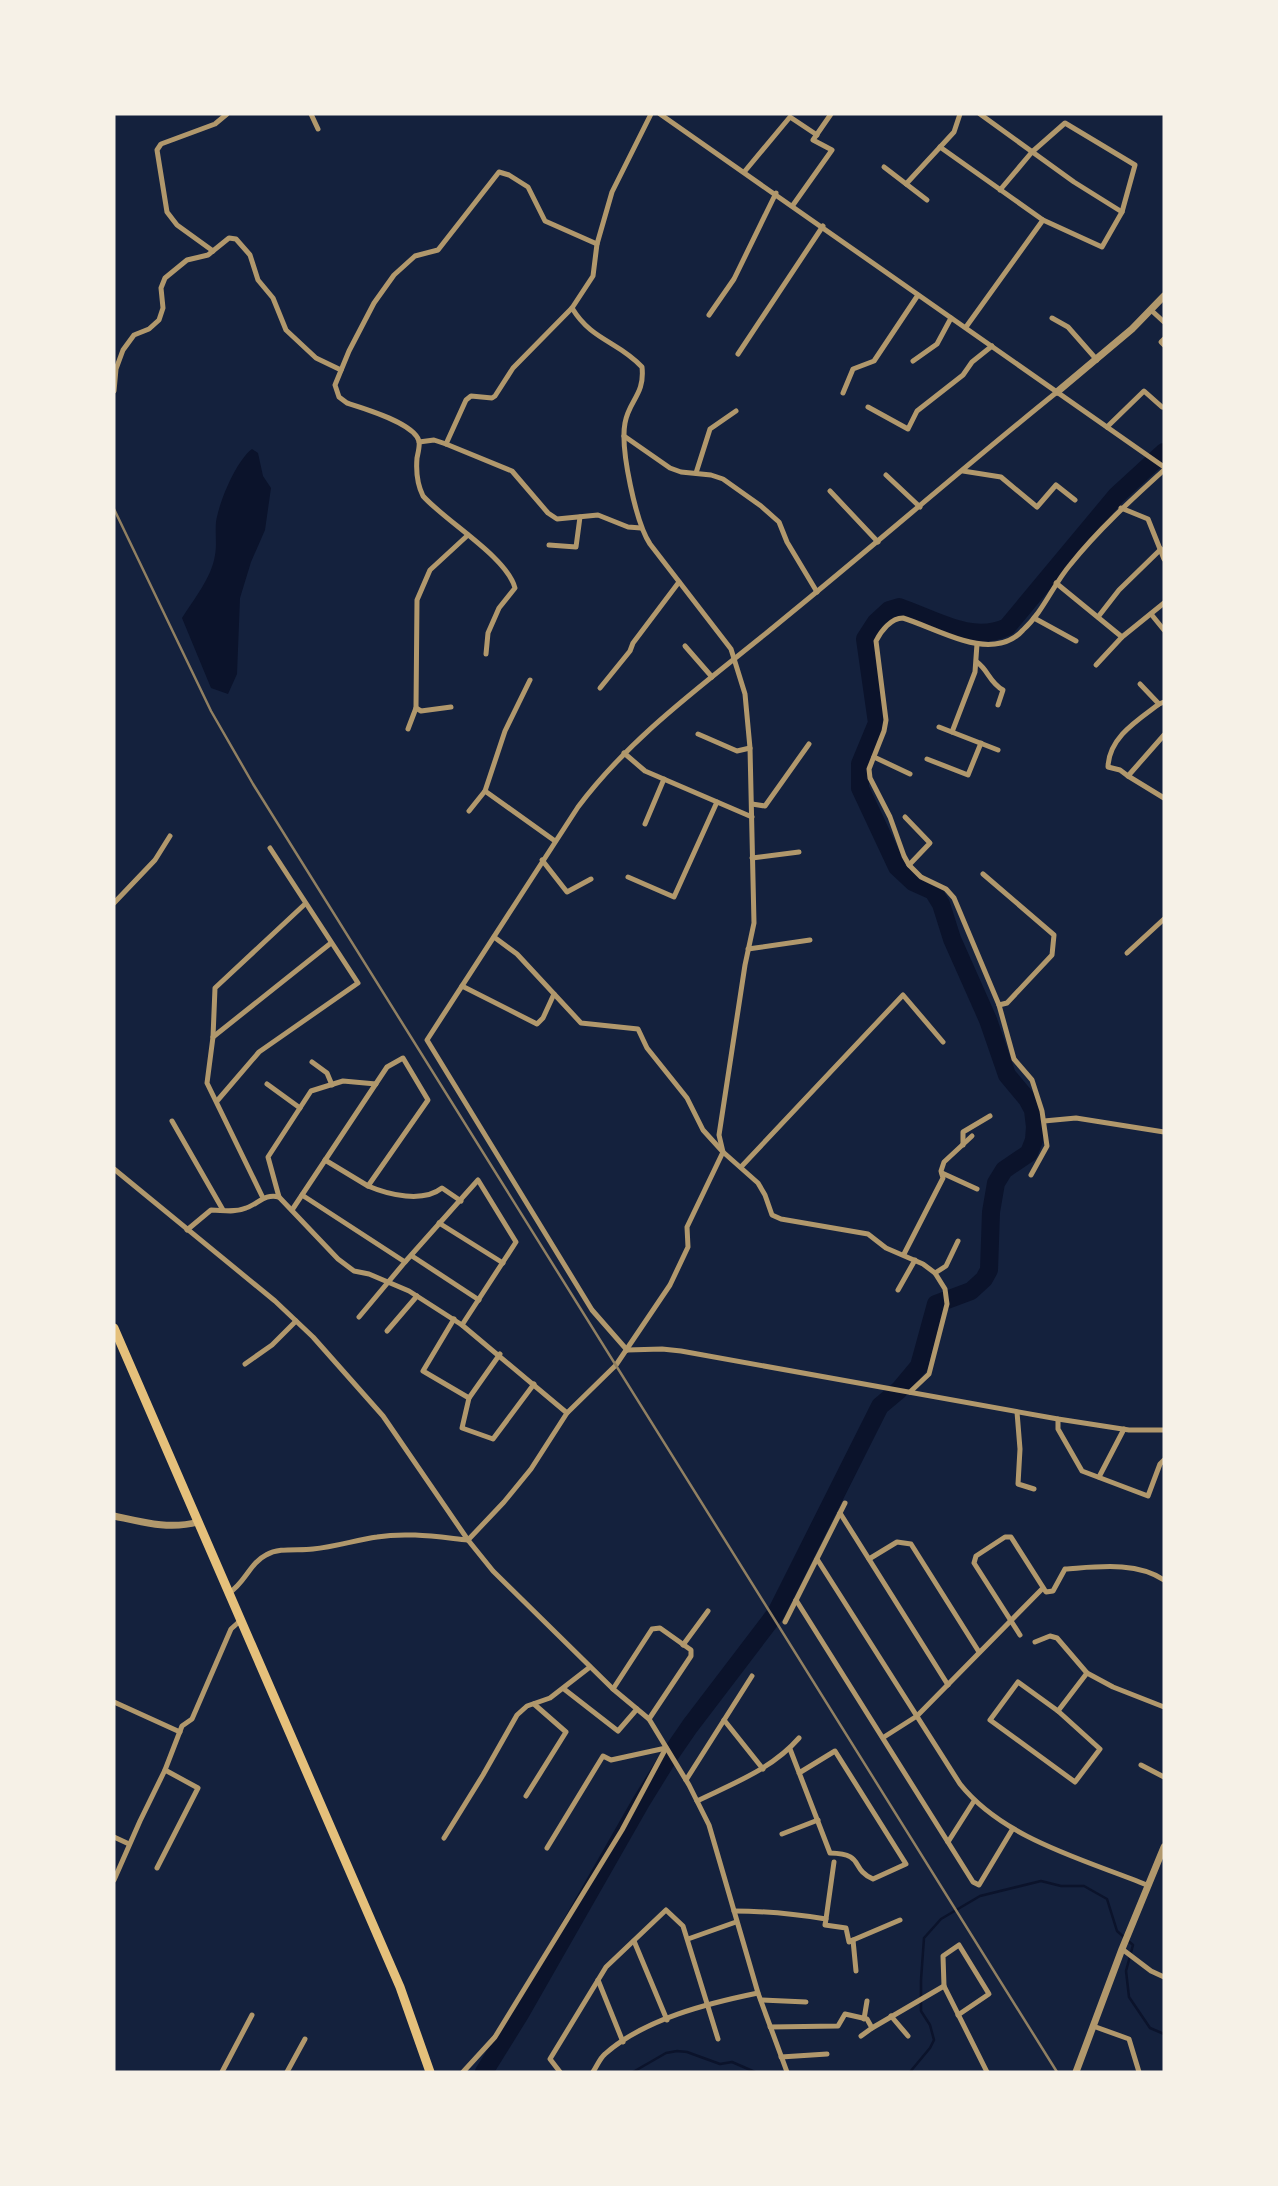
<svg xmlns="http://www.w3.org/2000/svg" width="1278" height="2186" viewBox="0 0 1278 2186" font-family="'DM Sans',sans-serif">
<style>
.water{fill:#0b132b}
.lines{fill:none;stroke-linecap:round;stroke-linejoin:round}
.stream{stroke:#0b132b;stroke-width:2.5}
.river{stroke:#0b132b;stroke-width:18}
.minor{stroke:#b1986c;stroke-width:5}
.tertiary{stroke:#b1986c;stroke-width:7}
.primary{stroke:#e5c07b;stroke-width:9}
.rail{stroke:#918062;stroke-width:2.5}
</style>
<rect width="100%" height="100%" fill="#14213d"/>
<path class="water" d="M252,449l6,4 5,23 8,12 -6,42 -14,32 -11,36 -3,76 -9,20 -17,-6 -29,-70c12,-19 30,-41 33,-63 2,-10 0,-22 1,-33 3,-20 20,-61 36,-73z"/>
<g class="lines">
<g class="stream">
<polyline points="633,2072 666,2053 677,2051 687,2052 720,2064 732,2062 755,2072"/>
<polyline points="910,2072 930,2048 934,2040 930,2025 921,2011 921,1980 924,1938 941,1919 980,1896 1041,1881 1061,1886 1084,1886 1107,1899 1117,1931 1133,1945 1126,1971 1129,1997 1150,2028 1164,2034"/>
</g>
<path class="river" d="M484,2072l36,-58 121,-212 29,-47 20,-29 86,-113 104,-207 19,-16 20,-24 17,-62 35,-13 13,-12 5,-9 2,-58 5,-29 8,-13 25,-17 5,-13 1,-13 -2,-17 -6,-11 -20,-24 -19,-55 -36,-81 -11,-35 -8,-13 -20,-9 -16,-15 -37,-79v-24l17,-41 -12,-84 11,-17 13,-12 10,-3c35,12 73,37 108,20l109,-131 48,-44"/>
<g class="minor">
<polyline points="311,114 318,129"/>
<polyline points="660,114 1164,467"/>
<polyline points="980,114 1074,182 1122,212"/>
<polyline points="940,147 1043,220 1102,247 1122,212 1135,165 1065,123 1032,152 1000,190"/>
<polyline points="884,167 927,200"/>
<polyline points="745,171 790,117 817,135"/>
<polyline points="906,184 954,132 960,114"/>
<polyline points="793,205 832,150 813,140 831,114"/>
<polyline points="213,251 177,225 167,212 157,150 161,144 215,124 227,114"/>
<polyline points="1151,310 1164,322"/>
<polyline points="709,315 734,279 776,193"/>
<polyline points="1052,318 1068,327 1097,360"/>
<polyline points="966,327 1043,220"/>
<polyline points="1164,339 1161,342 1164,345"/>
<polyline points="738,354 823,226"/>
<polyline points="913,361 937,344 951,318"/>
<polyline points="114,391 116,369 123,350 134,335 149,329 159,320 163,308 161,288 165,278 187,260 208,255 229,238 236,239 250,255 258,280 273,298 286,330 316,358 341,370"/>
<polyline points="843,393 853,369 874,361 918,295"/>
<polyline points="868,407 908,429 917,411 963,375 972,362 992,346"/>
<polyline points="1107,427 1144,391 1162,407"/>
<polyline points="624,436 670,468 681,472 711,475 723,479 761,506 779,522 787,542 817,592"/>
<polyline points="419,442 434,440 446,444 512,471 548,513 557,519 598,515 628,527 641,528"/>
<polyline points="446,444 466,400 471,396 492,398 495,396 513,368 572,308 593,276 597,244 612,192 651,114"/>
<polyline points="963,471 1001,477 1037,507 1056,485 1075,500"/>
<polyline points="696,473 710,429 736,411"/>
<polyline points="886,475 920,507"/>
<polyline points="830,491 878,542"/>
<polyline points="1121,508 1148,519 1164,559"/>
<polyline points="549,545 576,547 580,517"/>
<polyline points="1056,583 1122,637 1164,603"/>
<polyline points="1151,614 1164,630"/>
<polyline points="1098,617 1119,590 1161,549"/>
<polyline points="1034,618 1076,641"/>
<polyline points="685,646 712,677"/>
<path d="M486,654l2,-21 11,-25 16,-20c-8,-31 -70,-67 -92,-92 -6,-12 -7,-26 -6,-38 1,-5 3,-12 2,-17 -5,-18 -56,-33 -72,-38l-8,-6 -4,-12 14,-34 25,-48 20,-28 21,-19 23,-6 61,-78 10,3 19,12 17,34 52,23"/>
<path d="M977,662c12,9 12,20 26,28l-5,15"/>
<polyline points="1096,665 1122,637"/>
<polyline points="1140,684 1159,704 1164,702"/>
<polyline points="600,688 630,651 633,643 679,582"/>
<polyline points="416,708 421,711 451,707"/>
<polyline points="939,727 998,750"/>
<polyline points="408,729 416,708 417,600 430,570 468,535"/>
<polyline points="952,732 975,672 977,644"/>
<polyline points="698,734 737,751 750,748"/>
<polyline points="1164,735 1128,776 1164,798"/>
<polyline points="624,753 645,771 752,817"/>
<polyline points="874,757 910,774"/>
<polyline points="927,759 968,775 981,743"/>
<path d="M1128,776l-8,-6 -12,-3c1,-30 30,-47 51,-63"/>
<polyline points="485,791 505,731 530,680"/>
<polyline points="752,804 765,806 809,744"/>
<polyline points="469,811 485,791 555,841"/>
<polyline points="905,817 930,843 909,865"/>
<polyline points="645,824 664,779"/>
<polyline points="752,858 799,852"/>
<polyline points="542,860 567,892 591,879"/>
<polyline points="983,874 1054,935 1052,955 1007,1003 999,1005 1014,1059 1032,1080 1042,1111 1047,1146 1031,1175"/>
<polyline points="628,877 674,897 717,802"/>
<polyline points="114,903 155,860 170,836"/>
<polyline points="494,937 517,954 581,1023 638,1029 647,1048 687,1098 703,1130 723,1152 758,1183 765,1195 772,1215 781,1219 868,1234 886,1248 923,1264 935,1273 945,1289 947,1304 929,1374 910,1392"/>
<polyline points="748,949 810,940"/>
<polyline points="1127,953 1164,919"/>
<polyline points="462,986 537,1024 543,1018 554,994"/>
<path d="M999,1005l-45,-107 -8,-9 -25,-12 -12,-12 -5,-9 -14,-39 -20,-39 -1,-9 15,-38 2,-11 -10,-79c5,-10 15,-23 27,-23 26,8 65,30 92,26 11,-1 21,-6 28,-14 20,-18 30,-45 47,-65 28,-35 61,-65 94,-95"/>
<polyline points="213,1037 331,943"/>
<polyline points="312,1062 327,1073 332,1085"/>
<polyline points="267,1084 300,1108"/>
<polyline points="217,1101 259,1052 358,983 270,848"/>
<polyline points="172,1121 223,1210"/>
<polyline points="1044,1121 1076,1118 1164,1132"/>
<polyline points="963,1145 963,1132 990,1116"/>
<polyline points="325,1160 368,1186"/>
<polyline points="741,1167 903,995 943,1042"/>
<polyline points="114,1169 275,1301 313,1337 383,1416 468,1540 493,1571 613,1689 649,1719 689,1785 709,1825 758,1993 787,2072"/>
<polyline points="942,1173 977,1189"/>
<polyline points="302,1195 405,1262"/>
<polyline points="279,1197 268,1157 311,1091 343,1081 376,1084"/>
<polyline points="263,1198 207,1083 213,1037 215,988 305,904"/>
<path d="M292,1210l95,-143 16,-9 25,42 -60,86c21,9 55,17 74,2l19,13"/>
<polyline points="439,1223 503,1263"/>
<path d="M187,1230l24,-20c11,0 24,3 35,-2 12,-4 19,-15 33,-11l59,62 16,12 15,3 40,17 53,34 105,88"/>
<polyline points="904,1254 943,1178 941,1171 944,1162 972,1136"/>
<polyline points="412,1256 479,1300"/>
<polyline points="935,1273 946,1266 958,1241"/>
<polyline points="898,1290 915,1260"/>
<polyline points="359,1317 405,1262 478,1180 516,1242 462,1325"/>
<polyline points="454,1319 423,1371 469,1398"/>
<polyline points="387,1331 417,1296"/>
<path d="M627,1350l-35,-40 -165,-270 151,-233c57,-76 136,-130 208,-190 91,-74 179,-151 271,-225"/>
<polyline points="627,1350 662,1349 681,1351 1058,1419 1129,1430 1164,1430"/>
<polyline points="500,1354 469,1398 462,1428 493,1439 534,1384"/>
<polyline points="245,1364 272,1345 296,1321"/>
<polyline points="1017,1412 1020,1449 1018,1484 1034,1489"/>
<polyline points="1058,1419 1058,1429 1082,1471 1148,1496 1160,1464 1164,1460"/>
<polyline points="1099,1477 1124,1429"/>
<polyline points="840,1513 948,1685"/>
<path d="M468,1540l36,-38 27,-33 36,-56 49,-48 54,-80 18,-38 -1,-20 36,-75 -4,-17 26,-170 9,-42 -4,-175 -5,-54 -14,-45 -81,-105c-14,-21 -30,-95 -25,-121 4,-23 20,-28 17,-56 -24,-26 -50,-26 -70,-59"/>
<path d="M817,1559l143,225c44,55 123,75 187,101"/>
<polyline points="869,1559 897,1542 911,1544 979,1652"/>
<path d="M229,1593c16,-10 21,-30 37,-38 14,-8 32,-4 47,-6 22,-2 43,-9 64,-12 30,-5 61,0 91,3"/>
<polyline points="796,1600 973,1882 979,1885 1012,1830"/>
<polyline points="785,1622 845,1503"/>
<path d="M1020,1635l-46,-72 2,-7 29,-19h6l35,55 7,-1 12,-22c31,-2 71,-8 99,11"/>
<polyline points="1035,1642 1050,1636 1057,1638 1087,1673"/>
<polyline points="683,1645 708,1611"/>
<polygon points="1018,1682 1058,1711 1100,1749 1075,1782 990,1720"/>
<polyline points="564,1689 618,1731 637,1709"/>
<polyline points="613,1689 652,1629 660,1628 691,1650 691,1656 649,1719"/>
<polyline points="114,1702 180,1732"/>
<polyline points="1058,1711 1087,1673 1113,1687 1164,1707"/>
<polyline points="724,1720 763,1769"/>
<polyline points="884,1737 917,1716 1043,1588"/>
<path d="M790,1749l40,104c36,1 19,15 43,26l33,-15 -71,-113 -36,22"/>
<polyline points="1141,1765 1164,1777"/>
<polyline points="686,1780 752,1676"/>
<polyline points="526,1796 566,1732 534,1704"/>
<path d="M697,1801c37,-18 75,-32 102,-63"/>
<polyline points="782,1834 818,1820"/>
<polyline points="114,1837 129,1844"/>
<polyline points="444,1838 483,1775 517,1715 527,1706 550,1698 590,1667"/>
<polyline points="948,1842 974,1801"/>
<polyline points="547,1848 603,1756 611,1760 666,1748"/>
<polyline points="157,1868 198,1788 165,1770"/>
<polyline points="114,1880 140,1821 165,1770 182,1726 192,1719 231,1629 241,1620"/>
<path d="M734,1911c31,0 61,3 92,8l-1,6 21,3 3,14 4,-2 3,31"/>
<polyline points="826,1919 834,1862"/>
<polyline points="688,1939 736,1922"/>
<polyline points="853,1940 900,1920"/>
<polyline points="634,1941 667,2020"/>
<polyline points="1122,1949 1151,1971 1164,1977"/>
<polyline points="598,1980 623,2042"/>
<polyline points="944,1986 943,1956 959,1945 989,1994 958,2015"/>
<polyline points="761,2000 806,2002"/>
<polyline points="891,2016 908,2036"/>
<polyline points="864,2019 867,2001"/>
<polyline points="1093,2026 1129,2039 1139,2072"/>
<polyline points="770,2027 838,2026 845,2014 867,2019 872,2028 944,1986 987,2072"/>
<polyline points="861,2036 872,2028"/>
<polyline points="781,2057 827,2054"/>
<polyline points="222,2072 252,2015"/>
<polyline points="287,2072 305,2039"/>
<polyline points="463,2072 495,2037 622,1830 666,1748"/>
<polyline points="560,2072 550,2059 606,1967 666,1910 683,1926 718,2039"/>
<path d="M593,2072c4,-6 7,-14 12,-18 39,-35 104,-51 153,-61"/>
</g>
<g class="tertiary">
<polyline points="1057,392 1132,329 1164,296"/>
<path d="M114,1516c28,6 55,14 84,6"/>
<polyline points="1076,2072 1122,1949 1164,1847"/>
</g>
<polyline class="primary" points="114,1328 400,1987 430,2072"/>
<polyline class="rail" points="114,509 211,711 253,784 1057,2072"/>
</g>
<rect width="1278" height="2186" fill="none" stroke="#f6f1e7" stroke-width="231"/>
</svg>
